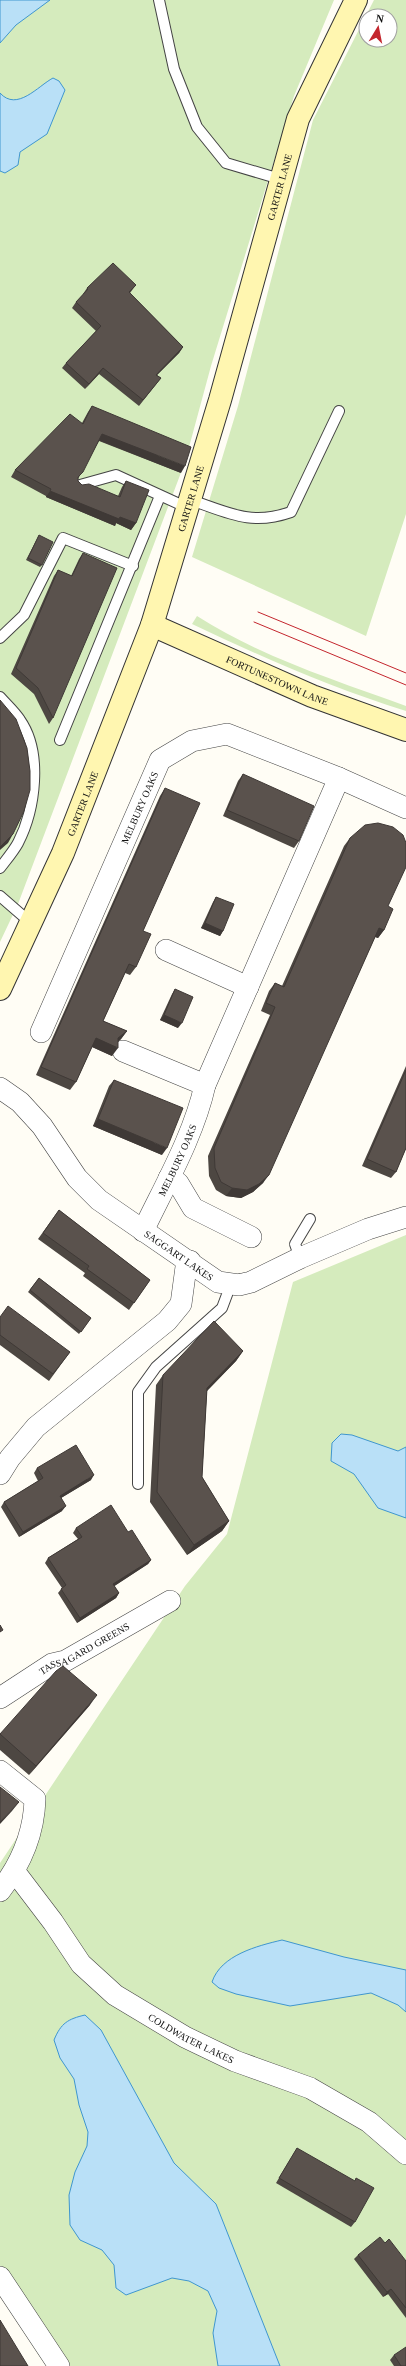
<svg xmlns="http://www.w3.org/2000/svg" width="406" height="2366" viewBox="0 0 406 2366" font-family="'Times New Roman',serif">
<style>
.green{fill:#d5ebbd;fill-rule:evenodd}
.water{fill:#b9e0f7;stroke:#3f96cf}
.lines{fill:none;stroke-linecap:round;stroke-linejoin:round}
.lane-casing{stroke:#444;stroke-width:12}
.street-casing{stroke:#444;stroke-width:22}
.secondary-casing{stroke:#333;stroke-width:24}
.lane{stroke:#fff;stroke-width:10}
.street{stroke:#fff;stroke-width:21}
.secondary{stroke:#fff6b0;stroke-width:22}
.tram{stroke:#c4262e;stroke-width:1}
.wall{fill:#4d4742}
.shaded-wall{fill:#3f3936}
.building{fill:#5a524d;stroke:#3f3936}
.labels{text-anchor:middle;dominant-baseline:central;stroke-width:4;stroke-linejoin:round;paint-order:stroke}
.street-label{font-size:10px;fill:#111;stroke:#fff}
</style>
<rect width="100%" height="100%" fill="#fffdf5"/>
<g class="green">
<polygon points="0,0 334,0 294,96 211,366 185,462 18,904 0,942"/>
<path d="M374,0h32v514l-40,122 -174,-79 46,-151 75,-286zM366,16h24v24h-24z"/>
<path d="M197,616c64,41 138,64 209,90v5c-74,-23 -144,-54 -214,-87z"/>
<polygon points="406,1235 406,2366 46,2366 0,2296 0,1863 185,1586 227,1534 293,1282"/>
</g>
<g class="water">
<polygon points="0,0 50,0 16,25 0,43"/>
<path d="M53,78l6,3 6,9 -18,44 -27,18 -2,13 -13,8 -5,-2v-78c17,19 38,-7 53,-15z"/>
<polygon points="341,1434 352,1435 398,1451 406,1447 406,1518 378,1508 354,1474 331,1461 332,1443"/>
<path d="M282,1940l62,17 62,13v42l-8,-7 -27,-12 -81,13 -54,-12 -17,-6 -7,-6c9,-27 45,-36 70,-42z"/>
<path d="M85,2015l16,15 73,133 42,41 64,162h-62l-5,-33 4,-22 -9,-20 -19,-10 -17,-3 -46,17 -10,-7 -2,-23 -12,-15 -22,-10 -10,-15 -1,-30 6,-23 12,-26 1,-14 -9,-27 -5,-26 -14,-21 -6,-18c7,-17 14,-21 31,-25z"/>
</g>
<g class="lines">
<defs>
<g id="lane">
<polyline points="159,0 174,69 197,127 226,163 280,179"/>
<polyline points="80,485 116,475 188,508"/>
<path d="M191,500c38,13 60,26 100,12l48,-101"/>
<polyline points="0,638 24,615 63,538 133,566"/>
<path d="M0,697c7,8 15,15 20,23 23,33 15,90 -2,123 -5,9 -12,17 -18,25"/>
<polyline points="60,740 160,496"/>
<polyline points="0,896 31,923"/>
<polyline points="300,1258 295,1244 310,1219"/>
<polyline points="138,1484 138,1392 156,1367 222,1308 231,1284"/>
</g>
<g id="street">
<polyline points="166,950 248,987"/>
<path id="s1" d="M41,1032l119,-272 32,-19 35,-7 112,44 67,30"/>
<polyline points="123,1051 205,1085"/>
<path id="s2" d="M0,1088l20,14 22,24 35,52 22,22 119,82 21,3 12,-3 49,-24 68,-29 38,-12"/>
<polyline points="169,1178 178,1183 193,1208 251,1237"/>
<path id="s3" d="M143,1231c22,-46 51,-96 62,-146l134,-307"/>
<polyline points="0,1474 10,1458 36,1427 167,1321 181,1304 186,1267 190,1261"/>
<path id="s4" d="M0,1698l52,-34 13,-3 105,-60"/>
<path d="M0,1771l35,28c-1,35 -14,65 -35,92"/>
<path id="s5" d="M15,1872l38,50 28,42 34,31 70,42 50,24 75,27 59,34 37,32"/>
<polyline points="0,2277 59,2366"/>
</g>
<g id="secondary">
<path id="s6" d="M152,625l160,71 94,34"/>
<path id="s7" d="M0,989l63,-136 89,-228 68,-225 78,-281 58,-119"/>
</g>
</defs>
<use href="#lane" class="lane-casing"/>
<use href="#street" class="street-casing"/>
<use href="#secondary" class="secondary-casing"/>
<use href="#lane" class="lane"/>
<use href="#street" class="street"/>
<use href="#secondary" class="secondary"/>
<g class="tram">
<polyline points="258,612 406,673"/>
<polyline points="254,622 406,685"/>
</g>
</g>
<g class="wall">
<polygon points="136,285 130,293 183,347 179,353 157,375 161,378 139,406 99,374 85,389 62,368 66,363 96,331 72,308 76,302 84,294 83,294 87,288"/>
<polygon points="92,406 181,473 99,441 78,479 78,481 82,485 118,496 122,487 126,481 136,523 131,530 116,523 115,526 46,497 46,496 11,477 15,470 82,423 88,412"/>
<polygon points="39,535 42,565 40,567 26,560"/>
<polygon points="83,553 53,718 49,724 34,694 11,674 54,576 58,570 71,576 79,559"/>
<polygon points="243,774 299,841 294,848 223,816 238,781"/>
<polygon points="165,788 143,931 136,967 130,975 125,973 103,1021 127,1031 121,1039 118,1042 112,1056 92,1047 76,1082 70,1090 36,1075 160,796"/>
<polygon points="350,838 388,906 384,930 378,938 375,937 263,1183 253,1192 241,1198 226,1196 216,1190 209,1176 208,1156 270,1015 261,1011 269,991 275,983 282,986 344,846"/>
<polygon points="216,897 223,931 220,936 201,928 213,902"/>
<polygon points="175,989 178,1028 160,1020 172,994"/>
<polygon points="406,1066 406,1148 396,1172 391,1178 362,1166"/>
<polygon points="114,1080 162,1155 93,1126 109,1086"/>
<polygon points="59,1210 150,1280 129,1310 83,1276 85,1273 38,1239"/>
<polygon points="39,1278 91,1318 79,1334 28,1292"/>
<polygon points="0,1317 70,1352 49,1381 0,1345"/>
<polygon points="243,1351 236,1361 207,1391 202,1477 229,1521 222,1531 187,1555 150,1502 156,1385 163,1375"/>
<polygon points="37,1468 91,1480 61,1498 62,1511 19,1537 1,1507 4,1502 38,1481 34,1473"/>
<polygon points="76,1528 128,1532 151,1560 148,1564 114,1586 119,1593 116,1598 77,1623 58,1593 62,1588 45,1563 48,1558 78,1539 73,1533"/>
<polygon points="90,1705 29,1775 0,1750 0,1734"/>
<polygon points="297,2148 355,2222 351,2227 276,2183"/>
<polygon points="385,2243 406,2261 406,2318 388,2294 383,2297 354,2259 358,2255"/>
<polygon points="394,2355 406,2366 394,2366 390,2360"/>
</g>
<g class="shaded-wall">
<polygon points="183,347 179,353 152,380 156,375"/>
<polygon points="103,368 99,374 85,389 89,384"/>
<polygon points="102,434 185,466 181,473 98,440"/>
<polygon points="50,491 120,517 136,523 131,530 116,523 115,526 46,497"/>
<polygon points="13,834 8,843 0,850 0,847"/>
<polygon points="205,923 223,931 220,936 201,928"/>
<polygon points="379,928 384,930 378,938 373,936"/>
<polygon points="164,1015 182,1023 178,1028 160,1020"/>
<polygon points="127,1031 121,1039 113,1046 118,1048 112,1056 90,1046 96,1038 118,1038"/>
<polygon points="98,1119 167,1148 162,1155 93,1126"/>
<polygon points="269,1175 263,1183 253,1192 241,1198 226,1196 232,1188"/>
<polygon points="243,1351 236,1361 201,1397 207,1388"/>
<polygon points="94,1475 91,1480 56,1501 60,1496"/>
<polygon points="66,1506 62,1511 19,1537 23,1532"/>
<polygon points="229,1521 222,1531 187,1555 194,1545"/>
<polygon points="151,1560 148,1564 110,1589 113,1584"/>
<polygon points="119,1593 116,1598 77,1623 80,1618"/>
<polygon points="97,1695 90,1705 29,1775 36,1766"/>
<polygon points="19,1802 12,1811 0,1824 0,1822"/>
<polygon points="391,2289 388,2294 383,2297 387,2292"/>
</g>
<g class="building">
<polygon points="113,263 136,285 129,292 183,347 156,375 161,378 143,400 103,368 89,384 66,363 101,326 76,302 88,289 87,288"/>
<polygon points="92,406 191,447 185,466 102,434 83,472 78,477 78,481 82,485 89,484 120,497 126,481 149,490 136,523 120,517 119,519 50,491 51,489 15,470 70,414 83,424"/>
<polygon points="39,535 53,542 42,565 28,558"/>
<polygon points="83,553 117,568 53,718 38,688 16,668 58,570 72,576"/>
<polygon points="0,700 16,719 27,748 30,771 30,790 24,811 13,834 0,847"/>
<polygon points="243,774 314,806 299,841 227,810"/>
<polygon points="165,788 200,803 143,931 151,934 136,967 129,964 103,1021 127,1031 118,1038 118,1048 96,1038 76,1082 41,1067"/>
<polygon points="378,823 393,827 403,835 406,843 406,867 388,906 393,909 384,930 379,928 269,1175 259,1184 247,1190 232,1188 221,1182 215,1168 214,1148 275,1007 266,1003 275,983 284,987 350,838 365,825"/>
<polygon points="216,897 234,904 223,931 205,923"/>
<polygon points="175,989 193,997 182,1023 164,1015"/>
<polygon points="406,1070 406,1148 396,1172 367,1159"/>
<polygon points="114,1080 183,1108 167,1148 98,1119"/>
<polygon points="59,1210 150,1280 134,1303 87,1269 89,1266 43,1233"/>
<polygon points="39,1278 91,1318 81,1332 30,1290"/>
<polygon points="8,1306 70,1352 53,1374 0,1335 0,1317"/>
<polygon points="214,1321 243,1351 207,1388 202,1477 229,1521 194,1545 157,1492 163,1375"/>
<polygon points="76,1445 94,1475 60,1496 66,1506 23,1532 4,1502 43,1478 37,1468"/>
<polygon points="111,1505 128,1532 132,1530 151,1560 113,1584 119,1593 80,1618 61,1589 66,1585 48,1558 82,1537 76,1528"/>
<polygon points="0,1625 3,1630 0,1632"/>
<polygon points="63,1666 97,1695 36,1766 0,1734 56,1671"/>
<polygon points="0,1787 19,1802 0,1822"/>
<polygon points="297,2148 355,2181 356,2178 374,2188 355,2222 279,2178"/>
<polygon points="380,2237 385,2243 389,2239 406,2261 406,2308 391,2289 387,2292 358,2255"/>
<polygon points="0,2320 28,2366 0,2366"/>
<polygon points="406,2347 406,2366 401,2366 394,2355"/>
</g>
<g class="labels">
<g class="street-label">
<text stroke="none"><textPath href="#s7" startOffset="851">GARTER LANE</textPath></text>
<text stroke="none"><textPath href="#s7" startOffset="527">GARTER LANE</textPath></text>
<text stroke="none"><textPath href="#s6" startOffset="137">FORTUNESTOWN LANE</textPath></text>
<text stroke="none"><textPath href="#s7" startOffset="203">GARTER LANE</textPath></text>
<text stroke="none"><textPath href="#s1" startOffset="245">MELBURY OAKS</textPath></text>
<text stroke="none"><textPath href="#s3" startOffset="79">MELBURY OAKS</textPath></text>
<text stroke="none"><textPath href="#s2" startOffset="248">SAGGART LAKES</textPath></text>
<text stroke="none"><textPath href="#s4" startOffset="98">TASSAGARD GREENS</textPath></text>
<text stroke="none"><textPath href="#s5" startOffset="247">COLDWATER LAKES</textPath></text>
</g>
</g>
<g transform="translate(378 28) rotate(10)"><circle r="19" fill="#ffffff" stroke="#a0a0a0"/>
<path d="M0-3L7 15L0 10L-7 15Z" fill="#c4262e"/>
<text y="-6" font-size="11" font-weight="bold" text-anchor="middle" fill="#111111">N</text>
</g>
</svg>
